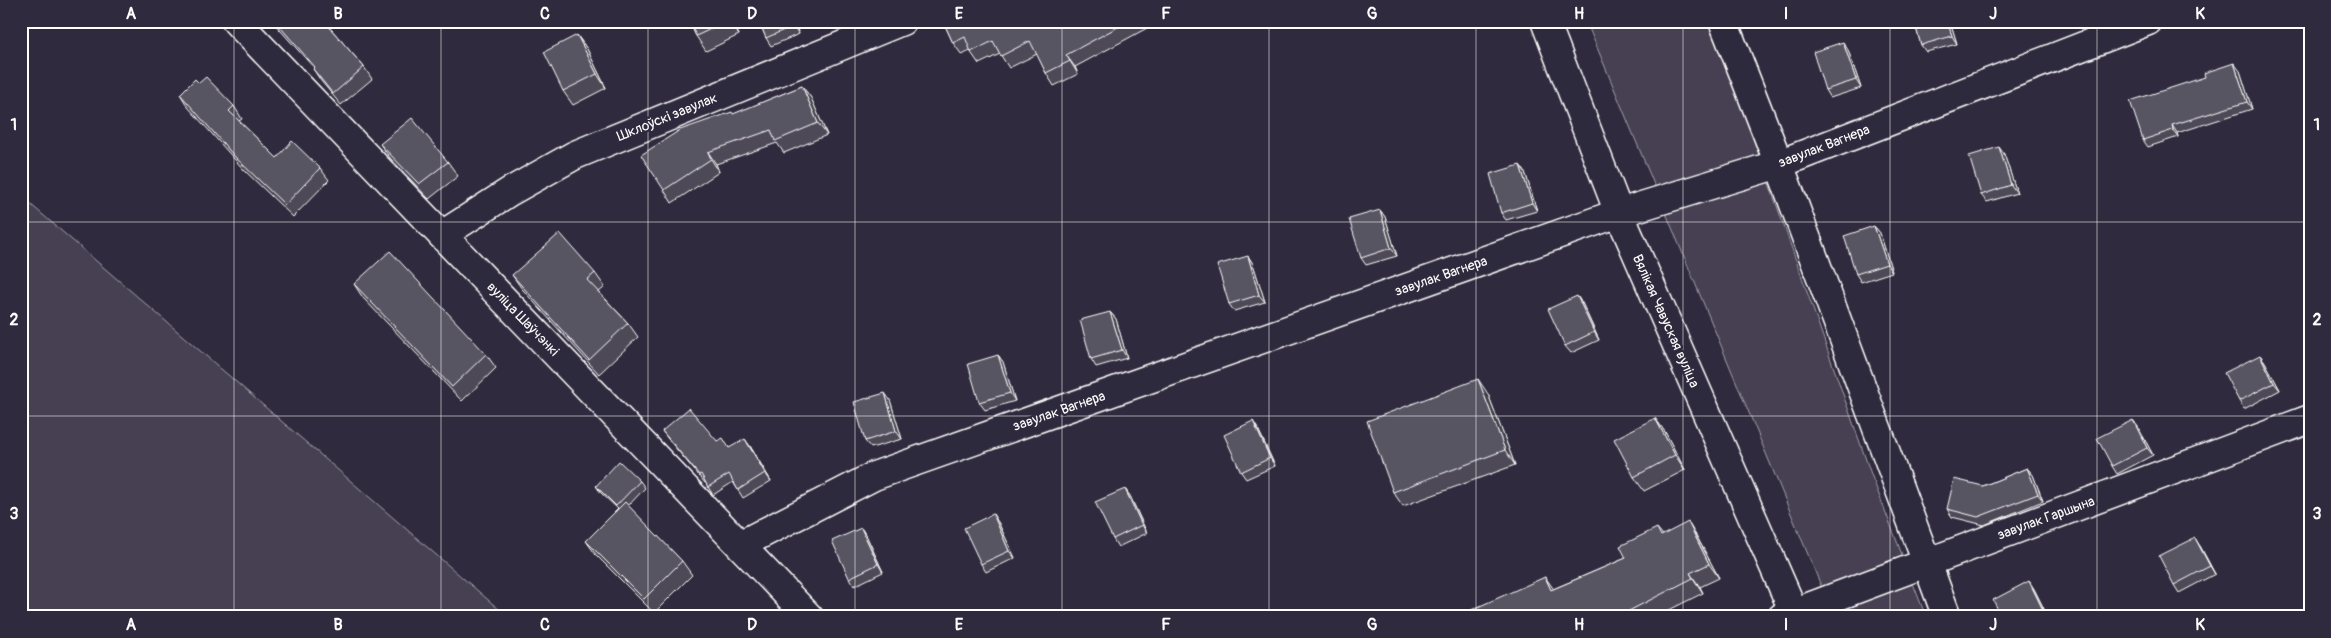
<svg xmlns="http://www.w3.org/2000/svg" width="2331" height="638" viewBox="0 0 2331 638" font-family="Pangolin,sans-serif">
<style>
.grass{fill:#464152;stroke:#a2a0a8}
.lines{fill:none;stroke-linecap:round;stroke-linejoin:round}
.minor-casing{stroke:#fff;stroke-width:31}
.major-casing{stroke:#fff;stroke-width:31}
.minor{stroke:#2f2a3d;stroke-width:28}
.major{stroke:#2f2a3d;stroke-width:28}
.wall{fill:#4d4956;stroke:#fff}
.shaded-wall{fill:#3e3c46;stroke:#fff}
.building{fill:#595564;stroke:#fff}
.grid{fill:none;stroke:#fff;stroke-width:1;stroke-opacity:0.55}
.labels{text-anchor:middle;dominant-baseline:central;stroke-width:4.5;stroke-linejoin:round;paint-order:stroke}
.street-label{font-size:14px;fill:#fff;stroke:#2f2a3d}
.neatline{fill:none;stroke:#fff;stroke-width:2}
.grid-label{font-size:16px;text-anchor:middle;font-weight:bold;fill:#fff}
</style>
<rect width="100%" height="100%" fill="#2f2a3d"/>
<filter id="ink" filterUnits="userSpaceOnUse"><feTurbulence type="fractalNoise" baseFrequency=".02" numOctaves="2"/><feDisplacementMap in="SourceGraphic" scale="10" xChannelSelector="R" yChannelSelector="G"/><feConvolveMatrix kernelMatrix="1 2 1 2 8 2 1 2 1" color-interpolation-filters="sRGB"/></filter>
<g filter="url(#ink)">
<g class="grass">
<polygon points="1586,21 1712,21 1871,474 1926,617 1834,617"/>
<polygon points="21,196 508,617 21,617"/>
</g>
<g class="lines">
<defs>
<g id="minor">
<polyline points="236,21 809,617"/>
<polyline points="1723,21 1779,164 1947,617"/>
<polyline points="442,235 509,192 575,155 902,21"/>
<polyline points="740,545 874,476 1619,213 1779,164 2148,21"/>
<polyline points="1782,617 2310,419"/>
</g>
<polyline id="major" points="1545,21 1619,213 1796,617"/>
</defs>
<use href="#minor" class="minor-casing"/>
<use href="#major" class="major-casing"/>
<use href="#minor" class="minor"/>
<use href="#major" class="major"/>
</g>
<g class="wall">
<polygon points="272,21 324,21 364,67 372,79 341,105 321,81 313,69 314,68"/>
<polygon points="689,21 732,21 739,35 706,51 696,36"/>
<polygon points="759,21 793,21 799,34 771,46 766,38"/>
<polygon points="943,21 1160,21 1075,67 1078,74 1054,86 1046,73 1037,54 1009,68 1000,54 979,64 970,51 962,55 953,43"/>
<polygon points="1914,21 1950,21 1957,44 1926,52 1921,45"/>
<polygon points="577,35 587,49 606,88 573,105 563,91"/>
<polygon points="1848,50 1861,88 1830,98 1825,90"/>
<polygon points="2240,71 2252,109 2177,133 2178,137 2148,147 2143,140"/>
<polygon points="199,83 234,106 242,119 239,121 277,158 320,168 329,180 293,217 244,170 188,107 180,94"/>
<polygon points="802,86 811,98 827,135 784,153 777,143 716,164 719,172 672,203 664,190 734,114"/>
<polygon points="380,144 448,162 458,176 429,199 390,158"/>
<polygon points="2004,154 2017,193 1987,202 1981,195"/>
<polygon points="1520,165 1525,172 1537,211 1506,220 1501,213"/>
<polygon points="1380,210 1385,217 1397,256 1366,265 1361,258"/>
<polygon points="1874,226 1880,233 1892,272 1861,282 1856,274"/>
<polygon points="1248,256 1253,264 1265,302 1234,311 1229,304"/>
<polygon points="595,273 605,287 599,292 628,323 638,337 599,374 522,289 512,275"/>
<polygon points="354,284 486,354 496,368 462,401 363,298"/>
<polygon points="1577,296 1582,303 1599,340 1571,353 1565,346"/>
<polygon points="1110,312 1116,319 1127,358 1096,367 1091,359"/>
<polygon points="998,355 1003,362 1015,401 985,410 979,402"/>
<polygon points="2260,355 2265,362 2280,390 2244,409 2239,401"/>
<polygon points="1488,394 1515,465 1403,506 1393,492"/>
<polygon points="890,400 902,439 871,448 865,441"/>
<polygon points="1655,418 1665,432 1685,470 1644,491 1634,477"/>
<polygon points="2133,420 2138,427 2153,455 2117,474 2112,466"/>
<polygon points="1258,429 1275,466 1246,479 1241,472"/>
<polygon points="662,431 717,441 730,448 750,446 771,481 743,498 733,482 713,495 705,482 705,483 668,439"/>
<polygon points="2027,468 2033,475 2043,501 1984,525 1952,517 1947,509 1983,486"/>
<polygon points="640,481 645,488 628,506 682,561 692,575 654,613 596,555 586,541 618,509 601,493 596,486"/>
<polygon points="1125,489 1130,496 1147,533 1118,547 1113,539"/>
<polygon points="998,522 1015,558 986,572 981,564"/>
<polygon points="861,528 866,535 883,572 854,586 849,578"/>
<polygon points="1657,528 1663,535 1697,537 1719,578 1700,587 1703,593 1655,617 1474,617 1545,577 1553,589 1626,558"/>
<polygon points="2200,546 2215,574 2179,593 2174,585"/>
<polygon points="2029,581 2034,589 2048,617 2002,617"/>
</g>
<g class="shaded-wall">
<polygon points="730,21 732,21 739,35"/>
<polygon points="791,21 793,21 799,34 793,26"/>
<polygon points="1947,21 1950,21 1957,44 1952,36"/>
<polygon points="577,35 587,49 606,88 597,74"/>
<polygon points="1843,42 1848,50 1861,88 1856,80"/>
<polygon points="1066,55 1075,67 1078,74 1070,61"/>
<polygon points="2234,63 2240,71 2252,109 2247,102"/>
<polygon points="802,86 811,98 827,135 818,123"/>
<polygon points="2172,125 2177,133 2178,137 2173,130"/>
<polygon points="1999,147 2004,154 2017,193 2011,185"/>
<polygon points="708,152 716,164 719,172 711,159"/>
<polygon points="1520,165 1525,172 1537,211 1532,203"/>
<polygon points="1380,210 1385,217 1397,256 1391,248"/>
<polygon points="1874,226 1880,233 1892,272 1887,264"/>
<polygon points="1248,256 1253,264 1265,302 1259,295"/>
<polygon points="1577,296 1582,303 1599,340 1594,332"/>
<polygon points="1110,312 1116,319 1127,358 1122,350"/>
<polygon points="998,355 1003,362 1015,401 1010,393"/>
<polygon points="2260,355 2265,362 2280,390 2274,383"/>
<polygon points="1478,379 1488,394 1515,465 1505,450"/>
<polygon points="885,393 890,400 902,439 896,431"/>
<polygon points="1655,418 1665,432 1685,470 1675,455"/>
<polygon points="2133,420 2138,427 2153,455 2147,448"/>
<polygon points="1253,421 1258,429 1275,466 1270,458"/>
<polygon points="745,439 750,446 771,481 765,473"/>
<polygon points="2027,468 2033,475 2043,501 2038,494"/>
<polygon points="1125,489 1130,496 1147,533 1142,525"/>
<polygon points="993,514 998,522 1015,558 1009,551"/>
<polygon points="1688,522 1697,537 1719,578 1709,564"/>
<polygon points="861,528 866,535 883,572 878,564"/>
<polygon points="2195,538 2200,546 2215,574 2210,566"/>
<polygon points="1690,573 1700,587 1703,593 1693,578"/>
<polygon points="1545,577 1555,591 1551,590"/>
<polygon points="2029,581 2034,589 2048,617 2043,610"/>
</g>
<g class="building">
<polygon points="275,21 324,21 364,67 333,94 313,69 315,67"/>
<polygon points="689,21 728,21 696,36"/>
<polygon points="759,21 791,21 793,26 766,38"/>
<polygon points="943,21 1129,21 1066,55 1070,61 1046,73 1030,41 1001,56 993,41 971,52 965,37 953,43"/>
<polygon points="1914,21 1947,21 1952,36 1921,45"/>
<polygon points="2310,22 2310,39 2305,23"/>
<polygon points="577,35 597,74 563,91 544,52"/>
<polygon points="1843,42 1856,80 1825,90 1813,52"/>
<polygon points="2234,63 2247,102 2172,125 2173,130 2143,140 2130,101 2205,77 2204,73"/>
<polygon points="206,77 234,106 229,111 277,158 292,141 320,168 285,205 236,158 180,94 195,79 199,83"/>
<polygon points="802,86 818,123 775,141 771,130 708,152 711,159 664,190 641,155 680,130 732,112 733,114"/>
<polygon points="412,118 448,162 419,184 380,144"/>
<polygon points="1999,147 2011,185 1981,195 1969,156"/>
<polygon points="1520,165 1532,203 1501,213 1490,174"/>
<polygon points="1380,210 1391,248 1361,258 1349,219"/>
<polygon points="1874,226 1887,264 1856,274 1844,236"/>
<polygon points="560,233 595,273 587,280 628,323 589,360 512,275"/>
<polygon points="390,251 486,354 452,387 354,284"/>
<polygon points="1248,256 1259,295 1229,304 1217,265"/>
<polygon points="1577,296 1594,332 1565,346 1548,309"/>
<polygon points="1110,312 1122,350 1091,359 1080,320"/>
<polygon points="998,355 1010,393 979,402 968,364"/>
<polygon points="2260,355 2274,383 2239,401 2224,373"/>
<polygon points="1478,379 1505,450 1393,492 1367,421"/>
<polygon points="885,393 896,431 865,441 854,402"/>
<polygon points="689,408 717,441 723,438 729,448 745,439 765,473 738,490 729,474 708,487 701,474 699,475 662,431"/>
<polygon points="1655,418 1675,455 1634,477 1614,439"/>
<polygon points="2133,420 2147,448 2112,466 2097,438"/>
<polygon points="1253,421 1270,458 1241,472 1224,435"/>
<polygon points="619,461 640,481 616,506 596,486"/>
<polygon points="2027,468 2038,494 1978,517 1947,509 1954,479 1983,486"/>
<polygon points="1125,489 1142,525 1113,539 1095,502"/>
<polygon points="625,502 682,561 644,599 586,541"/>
<polygon points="993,514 1009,551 981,564 964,528"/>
<polygon points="1688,522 1709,564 1690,573 1693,578 1621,615 1622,617 1592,617 1591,615 1587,617 1474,617 1471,610 1545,577 1551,590 1626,558 1620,546 1657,528 1661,536"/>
<polygon points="861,528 878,564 849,578 832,541"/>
<polygon points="2195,538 2210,566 2174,585 2159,556"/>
<polygon points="2029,581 2043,610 2030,617 2002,617 1993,600"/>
</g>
</g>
<path class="grid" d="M234,21v596M441,21v596M648,21v596M855,21v596M1062,21v596M1269,21v596M1476,21v596M1683,21v596M1890,21v596M2097,21v596M21,222h2289M21,416h2289"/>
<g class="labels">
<g class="street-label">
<text transform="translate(667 117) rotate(-22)">Шклоўскі завулак</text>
<text transform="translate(1824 146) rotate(-21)">завулак Вагнера</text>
<text transform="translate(1441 276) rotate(-19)">завулак Вагнера</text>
<text transform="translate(523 319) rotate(46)">вуліца Шаўчэнкі</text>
<text transform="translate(1666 321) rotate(66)">Вялікая Чавуская вуліца</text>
<text transform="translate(1059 411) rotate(-19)">завулак Вагнера</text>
<text transform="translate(2046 518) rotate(-20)">завулак Гаршына</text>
</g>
</g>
<rect width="2331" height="638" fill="none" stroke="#2f2a3d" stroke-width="55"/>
<rect x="28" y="28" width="2276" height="582" class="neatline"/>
<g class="grid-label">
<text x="131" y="19">A</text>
<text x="338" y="19">B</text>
<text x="545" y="19">C</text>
<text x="752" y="19">D</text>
<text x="959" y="19">E</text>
<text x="1166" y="19">F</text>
<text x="1372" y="19">G</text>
<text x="1579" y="19">H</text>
<text x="1786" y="19">I</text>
<text x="1993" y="19">J</text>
<text x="2200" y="19">K</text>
<text x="14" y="130">1</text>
<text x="2317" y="130">1</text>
<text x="14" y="325">2</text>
<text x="2317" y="325">2</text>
<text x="14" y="519">3</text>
<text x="2317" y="519">3</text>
<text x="131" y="630">A</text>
<text x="338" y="630">B</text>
<text x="545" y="630">C</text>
<text x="752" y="630">D</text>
<text x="959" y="630">E</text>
<text x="1166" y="630">F</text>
<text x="1372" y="630">G</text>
<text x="1579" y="630">H</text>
<text x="1786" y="630">I</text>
<text x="1993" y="630">J</text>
<text x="2200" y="630">K</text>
</g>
</svg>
